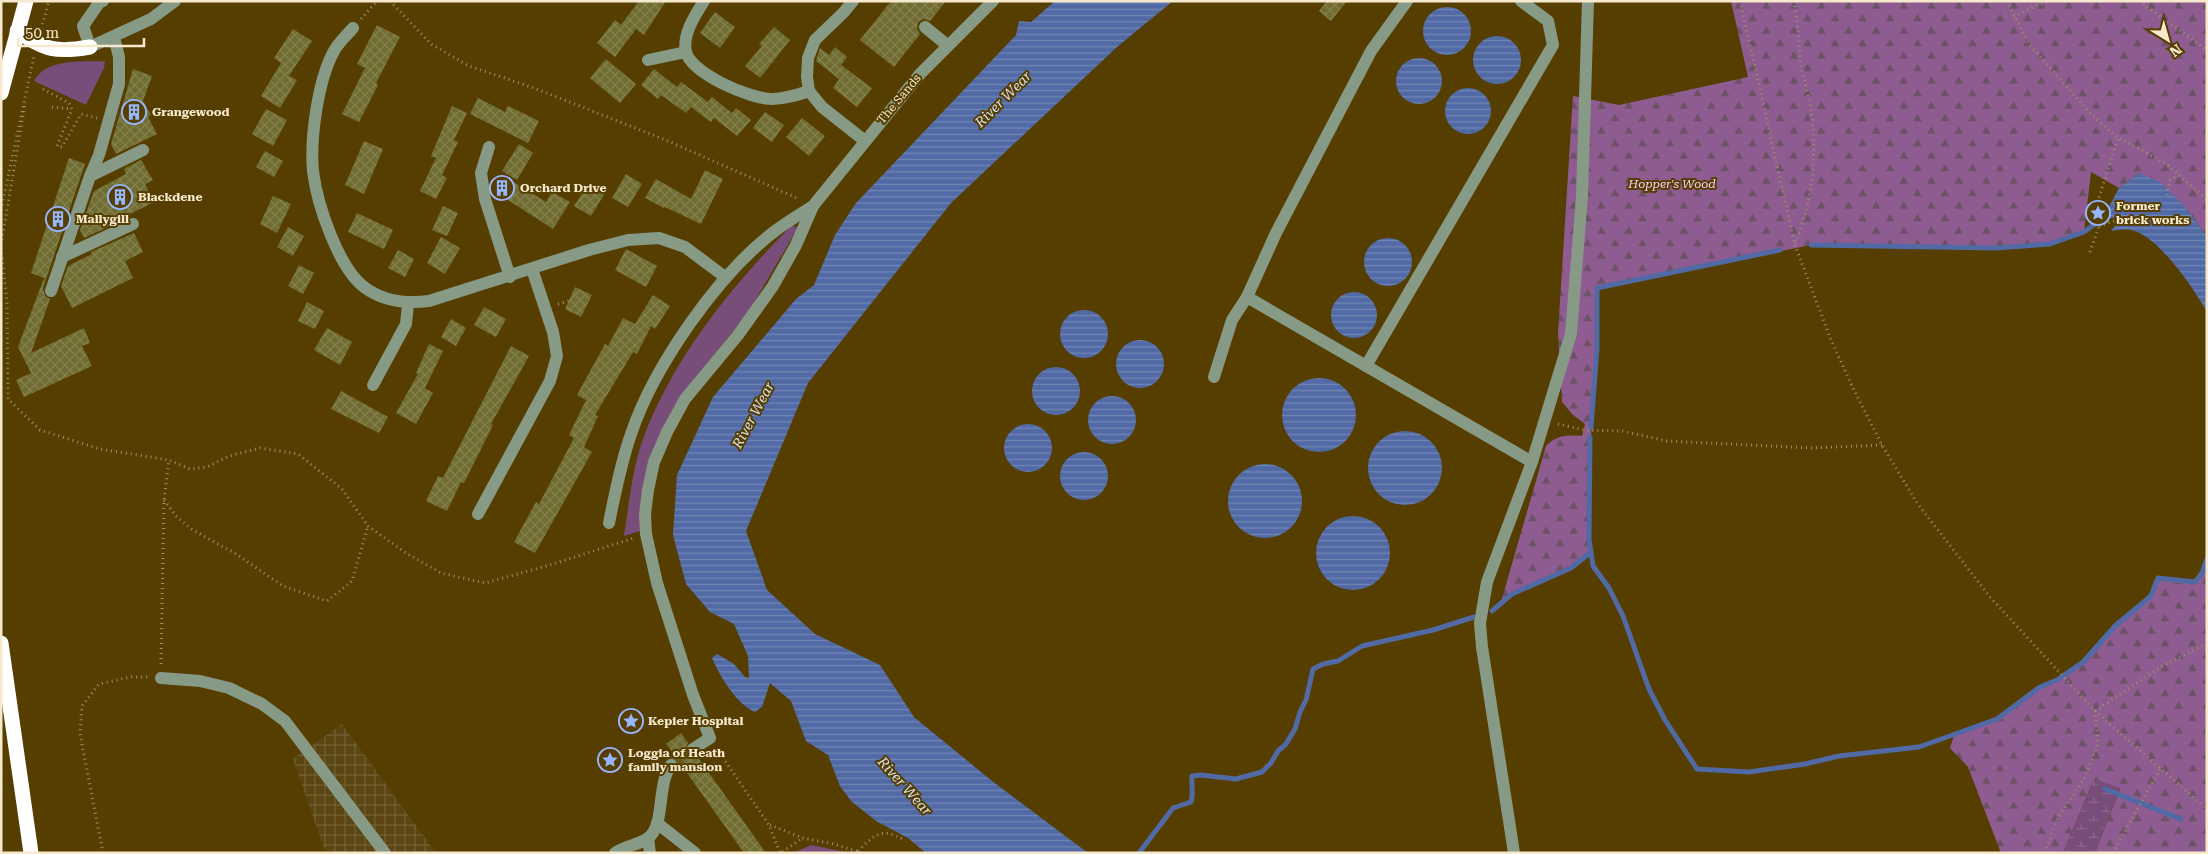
<svg xmlns="http://www.w3.org/2000/svg" width="2208" height="854" viewBox="0 0 2208 854" font-family="'Roboto Serif',serif">
<style>
.industrial{fill:url(#industrial-grid)}
.green{fill:#784d7a}
.forest{fill:url(#forest-firs)}
.wetland{fill:url(#wetland-marsh)}
.water{fill:url(#water-rules)}
.lines{fill:none;stroke-linecap:round;stroke-linejoin:round}
.stream{stroke:#516aa5;stroke-width:5}
.building{fill:url(#building-cross-hatch)}
.minor-tunnel{stroke:#6d581f;stroke-width:12;stroke-dasharray:12 6;stroke-linecap:butt}
.path{stroke:#a29062;stroke-width:3;stroke-dasharray:1 4;stroke-linecap:butt}
.minor{stroke:#869a86;stroke-width:12}
.highway{stroke:#fff;stroke-width:15}
.labels{text-anchor:middle;dominant-baseline:central;stroke-width:4;stroke-linejoin:round;paint-order:stroke}
.street-label{font-size:12px;fill:#f6e9cd;stroke:#553e00}
.poi-label{font-size:12px;font-weight:bold;fill:#f6e9cd;stroke:#553e00;text-anchor:start}
.park-label{font-size:12px;font-style:italic;fill:#facefb;stroke:#553e00}
.water-label{font-size:14px;font-style:italic;fill:#dae3f4;stroke:#553e00}
</style>
<defs>
<pattern id="industrial-grid" width="8" height="8" patternUnits="userSpaceOnUse" patternTransform="scale(1.25)"><rect width="8" height="8" fill="#5a4513"/><path d="M0 4h8M4 0v8" fill="none" stroke="#726034"/></pattern>
<pattern id="forest-firs" width="22" height="20" patternUnits="userSpaceOnUse" patternTransform="scale(1.25)"><rect width="22" height="20" fill="#8e5c90"/><path d="M5 1l3.5 6h-7zM16 11l3.5 6h-7z" fill="#6c5167"/></pattern>
<pattern id="wetland-marsh" width="20" height="14" patternUnits="userSpaceOnUse" patternTransform="scale(1.25)"><rect width="20" height="14" fill="#784d7a"/><path d="M1 5h8M5 5V1M11 12h8M15 12V8" fill="none" stroke="#8c678c"/></pattern>
<pattern id="water-rules" width="6" height="5" patternUnits="userSpaceOnUse" patternTransform="scale(1.25)"><rect width="6" height="5" fill="#516aa5"/><path d="M0 2.5h6" fill="none" stroke="#7386b4"/></pattern>
<pattern id="building-cross-hatch" width="8" height="8" patternUnits="userSpaceOnUse" patternTransform="scale(1.25)"><rect width="8" height="8" fill="#706c32"/><path d="M0 0l8 8M0 8l8-8" fill="none" stroke="#85814e"/></pattern>
</defs>
<rect width="100%" height="100%" fill="#553e00"/>
<polygon class="industrial" points="342,724 436,853 328,853 323,846 293,759"/>
<g class="green">
<path d="M105,61l-1,7 -18,37 -52,-24c12,-23 48,-19 71,-20z"/>
<path d="M791,226l6,1 -1,4 -47,80 -69,86 -36,88 -4,22v24l-16,5c5,-33 8,-66 19,-97 30,-81 88,-152 148,-213z"/>
<polygon points="811,845 850,853 793,853"/>
</g>
<g class="forest">
<path d="M1731,1h476v236l-20,-28 -48,-36 -20,15 -28,-16 -7,60 -34,12 -54,4 -185,-3 -214,43c0,31 0,61 -2,92 -4,57 -10,115 -4,172l-20,16 -59,26 -11,8 45,-156c11,-11 21,-11 36,-10l3,-12 -12,-9 -11,-13 -4,-69 15,-237 46,9 129,-28z"/>
<polygon points="2207,559 2207,853 2095,853 2120,789 2094,779 2063,853 2001,853 1968,767 1950,748 1955,732 1997,719 2040,687 2057,680 2083,662 2116,625 2151,596 2158,578 2195,582 2202,573"/>
</g>
<polygon class="wetland" points="2094,779 2120,788 2095,853 2063,853"/>
<g class="water">
<path d="M1055,1h118l-56,46 -166,156 -143,180 -62,148 21,59 48,44 65,31 34,52 78,64 96,72h-162l-18,-15 -32,-17 -25,-20 -11,-15 -12,-31 -22,-14 -15,-40 -21,-18 -8,24 -7,5c-19,-8 -35,-36 -43,-54l5,-4 17,10 11,13 4,1 -1,-22 -14,-32 -24,-12 -24,-28 -13,-49 4,-60 36,-78 83,-98 18,-14 21,-50 21,-32 160,-168 3,-14 12,1z"/>
<circle cx="1447" cy="31" r="24"/>
<circle cx="1497" cy="60" r="24"/>
<circle cx="1419" cy="81" r="23"/>
<circle cx="1468" cy="111" r="23"/>
<path d="M2139,173l21,9 27,27 20,28v75c-13,-23 -49,-77 -76,-82 -6,-1 -14,0 -20,1l10,-13h-18l16,-30z"/>
<circle cx="1388" cy="262" r="24"/>
<circle cx="1354" cy="315" r="23"/>
<circle cx="1084" cy="334" r="24"/>
<circle cx="1140" cy="364" r="24"/>
<circle cx="1056" cy="391" r="24"/>
<circle cx="1319" cy="415" r="37"/>
<circle cx="1112" cy="420" r="24"/>
<circle cx="1028" cy="448" r="24"/>
<circle cx="1405" cy="468" r="37"/>
<circle cx="1084" cy="476" r="24"/>
<circle cx="1265" cy="501" r="37"/>
<circle cx="1353" cy="553" r="37"/>
</g>
<g class="lines">
<g class="stream">
<polyline points="1811,245 1996,248 2050,244 2084,232 2103,218"/>
<polyline points="1591,428 1597,348 1597,288 1780,250"/>
<polyline points="1590,437 1589,539 1593,566 1609,588 1623,616 1649,689 1665,720 1697,769 1749,772 1805,764 1839,756 1919,747 1997,719 2040,687 2057,680 2083,662 2116,625 2151,596 2158,578 2195,582 2202,573 2207,559"/>
<polyline points="1492,611 1512,594 1571,568 1591,552"/>
<polyline points="2105,789 2181,819"/>
<path d="M1139,853l34,-45 18,-6c3,-9 0,-16 1,-26l9,-1 35,4 26,-7 9,-9 7,-12 8,-7 9,-15 5,-17 6,-12 7,-31 10,-5 15,-3 24,-15 71,-16 41,-13"/>
</g>
</g>
<g class="building">
<polygon points="639,1 666,1 644,35 636,29 615,57 597,43 615,20 621,25"/>
<polygon points="891,1 946,1 930,21 923,19 918,22 917,29 920,34 894,67 860,40"/>
<polygon points="1327,1 1347,1 1331,21 1319,11"/>
<polygon points="715,12 735,27 720,48 700,33"/>
<polygon points="377,25 400,37 376,83 378,85 359,122 342,114 365,68 357,64"/>
<polygon points="774,27 790,40 760,78 745,66 762,46 759,44"/>
<polygon points="293,29 312,41 289,76 297,80 280,108 261,96 281,63 274,58"/>
<polygon points="835,47 847,57 841,65 872,88 857,107 833,88 839,79 816,61 820,48 829,55"/>
<polygon points="606,59 636,84 620,103 590,78"/>
<polygon points="133,69 152,76 143,101 151,115 148,117 157,134 116,154 111,144"/>
<polygon points="654,69 677,87 681,82 708,102 712,97 732,113 736,108 751,120 737,136 714,118 711,122 691,107 686,113 661,95 658,99 641,85"/>
<polygon points="478,98 505,112 508,106 539,121 528,143 470,114"/>
<polygon points="452,106 467,113 454,140 458,142 442,175 447,178 436,199 420,191 436,158 431,156"/>
<polygon points="266,109 287,120 273,146 252,134"/>
<polygon points="765,112 784,125 772,142 753,128"/>
<polygon points="802,118 825,136 809,156 786,137"/>
<polygon points="364,141 383,149 364,194 345,185"/>
<polygon points="519,144 533,153 517,180 502,171"/>
<polygon points="265,151 283,161 274,177 256,167"/>
<polygon points="69,158 85,164 43,288 45,296 50,299 31,353 84,328 90,343 82,346 92,366 24,397 16,380 31,373 18,347 44,278 31,273"/>
<polygon points="141,160 153,180 145,184 154,202 126,216 127,218 84,238 80,230 94,191 126,174 124,169"/>
<polygon points="705,170 723,179 701,224 665,207 664,208 645,198 656,179 691,199"/>
<polygon points="626,174 642,184 628,207 612,198"/>
<polygon points="505,177 546,202 552,192 570,202 553,229 508,200 509,198 497,189"/>
<polygon points="589,183 605,193 591,216 574,206"/>
<polygon points="273,196 291,204 277,233 260,224"/>
<polygon points="443,206 458,213 447,236 432,230"/>
<polygon points="357,213 393,230 384,249 348,232"/>
<polygon points="288,227 304,236 293,256 277,247"/>
<polygon points="134,233 143,252 125,261 133,278 72,308 61,286 68,266 92,254 91,252"/>
<polygon points="441,237 460,248 445,274 427,263"/>
<polygon points="626,249 657,266 646,287 615,270"/>
<polygon points="398,250 414,259 405,277 388,268"/>
<polygon points="299,265 314,273 303,294 288,286"/>
<polygon points="575,287 592,295 581,317 565,309"/>
<polygon points="653,295 670,306 655,329 651,326 637,354 633,352 595,415 598,416 584,447 592,452 535,553 514,542 536,502 539,504 574,438 569,435 586,400 577,395 605,344 608,346 623,318 635,324"/>
<polygon points="307,302 324,311 315,329 298,321"/>
<polygon points="484,307 506,319 496,337 474,325"/>
<polygon points="451,319 466,328 456,346 441,337"/>
<polygon points="327,328 352,342 340,365 314,350"/>
<polygon points="429,344 443,351 425,388 433,393 416,424 396,413 418,374 416,373"/>
<polygon points="511,346 529,356 491,424 493,425 464,483 461,482 447,511 426,501 438,476 443,478"/>
<polygon points="341,391 388,417 379,433 331,409"/>
<polygon points="681,733 688,743 685,749 686,754 693,757 697,756 766,853 744,853 682,766 678,769 678,760 671,757 666,759 673,753 666,744"/>
</g>
<g class="lines">
<polyline class="minor-tunnel" points="671,765 693,749"/>
<g class="path">
<polyline points="390,1 431,44 469,66 534,88 668,141 799,199"/>
<polyline points="1740,1 1795,245 1831,340 1854,390 1882,445 1917,503 1990,597 2095,711 2207,809"/>
<path d="M1794,1c4,22 5,43 7,65 2,13 7,25 9,38 8,47 3,96 -15,140"/>
<polyline points="2007,1 2029,44 2090,113 2118,138 2142,150 2169,166 2207,200"/>
<polyline points="2139,1 2207,50"/>
<polyline points="2014,17 2037,5 2049,1"/>
<polyline points="361,19 377,1"/>
<polyline points="41,29 49,1"/>
<polyline points="43,89 69,103 72,109 57,146 62,147 81,114 97,118"/>
<polyline points="52,107 72,109"/>
<polyline points="2167,195 2170,180 2179,175"/>
<polyline points="1,210 34,56"/>
<polyline points="2099,226 2117,220"/>
<polyline points="1,245 25,104"/>
<polyline points="1,248 7,302 8,399 40,430 100,449 169,460 190,469 207,467 229,456 260,448 298,454 342,489 368,526 406,553 441,573 485,583 550,565 634,538"/>
<polyline points="2090,252 2099,226 2092,219 2118,138"/>
<polyline points="558,304 569,301"/>
<polyline points="1558,424 1584,430 1622,431 1667,441 1812,448 1882,445"/>
<polyline points="164,500 176,516 191,529 236,554 283,586 327,601 352,581 368,526"/>
<polyline points="161,664 164,500 169,460"/>
<polyline points="2095,711 2164,665 2202,646 2207,645"/>
<polyline points="717,749 769,825 780,853 803,838"/>
<polyline points="770,825 803,838 834,844 862,853"/>
<path d="M858,851c17,-17 24,-24 46,-11"/>
<polyline points="103,853 80,734 82,706 99,684 131,677 148,677"/>
<polyline points="2045,853 2056,821 2084,779 2098,745 2095,712"/>
<polyline points="2113,853 2160,769"/>
</g>
<g class="minor">
<polyline points="103,1 99,3 83,26 90,47 151,19 175,1"/>
<path d="M704,1c-9,14 -22,34 -18,51 6,22 64,47 86,47 13,0 25,-4 37,-8"/>
<polyline points="853,1 844,12 815,40 808,58 807,77 809,91 822,107 865,141"/>
<polyline points="925,27 947,45"/>
<path d="M353,28c-6,7 -15,15 -19,23 -16,29 -24,87 -21,120 4,33 25,96 51,116 20,15 42,17 65,14l160,-51 39,-10 31,-2 26,9 40,30"/>
<polyline points="648,60 686,52"/>
<polyline points="489,147 481,173 485,199 510,277"/>
<polyline points="90,176 99,155 119,84 119,57 114,37"/>
<polyline points="62,257 133,224"/>
<polyline points="51,291 90,176 143,150"/>
<polyline points="1247,297 1532,462"/>
<polyline points="1366,366 1553,45 1548,21 1521,1"/>
<polyline points="1214,377 1232,320 1247,297 1276,233 1371,51 1407,1"/>
<polyline points="373,385 406,324 408,304"/>
<polyline points="478,514 550,381 557,356 553,332 532,269"/>
<path d="M609,523c6,-30 12,-60 22,-89 23,-68 87,-160 144,-203 12,-9 25,-17 38,-25"/>
<polyline points="161,678 200,681 229,688 262,704 285,721 385,853"/>
<polyline points="693,749 710,738 693,695 657,583 646,534 645,514 648,490 654,462 667,432 685,399 738,335 773,286 796,245 813,206 920,74 993,1"/>
<polyline points="657,823 695,853"/>
<polyline points="648,838 650,853"/>
<path d="M615,853c10,-7 22,-8 32,-14 19,-13 9,-53 24,-74"/>
<polyline points="1514,853 1482,647 1480,623 1487,582 1532,462 1571,334 1582,196 1588,1"/>
</g>
<g class="highway">
<path d="M17,31c28,19 39,22 73,16"/>
<polyline points="1,93 26,1"/>
<polyline points="1,643 31,853"/>
</g>
</g>
<defs>
<symbol id="building-ring" viewBox="-11 -11 22 22"><circle r="9.5" fill="#553e00" stroke="#96b6fd" stroke-width="1.5"/><path d="M-4-6H4V6H1V3H-1V6H-4ZM-2.5-4.3h1.7v1.8h-1.7ZM.8-4.3h1.7v1.8H.8ZM-2.5-1h1.7V.8h-1.7ZM.8-1h1.7V.8H.8Z" fill="#96b6fd"/></symbol>
<symbol id="sight-ring" viewBox="-11 -11 22 22"><circle r="9.5" fill="#553e00" stroke="#96b6fd" stroke-width="1.5"/><path d="M0-6L1.8-2.2L6-1.7L2.9 1.2L3.7 5.4L0 3.3L-3.7 5.4L-2.9 1.2L-6-1.7L-1.8-2.2Z" fill="#96b6fd"/></symbol>
</defs>
<g fill-rule="evenodd">
<use href="#building-ring" x="120" y="98" width="28" height="28"/>
<use href="#building-ring" x="488" y="174" width="28" height="28"/>
<use href="#building-ring" x="106" y="183" width="28" height="28"/>
<use href="#sight-ring" x="2084" y="199" width="28" height="28"/>
<use href="#building-ring" x="44" y="205" width="28" height="28"/>
<use href="#sight-ring" x="617" y="707" width="28" height="28"/>
<use href="#sight-ring" x="596" y="746" width="28" height="28"/>
</g>
<g class="labels">
<g class="street-label">
<text transform="translate(899 99) rotate(-50)">The Sands</text>
</g>
<g class="poi-label">
<text x="152" y="112">Grangewood</text>
<text x="520" y="188">Orchard Drive</text>
<text x="138" y="197">Blackdene</text>
<text x="2116" y="206">Former<tspan x="2116" dy="14">brick works</tspan></text>
<text x="76" y="219">Mallygill</text>
<text x="648" y="721">Kepier Hospital</text>
<text x="628" y="753">Loggia of Heath<tspan x="628" dy="14">family mansion</tspan></text>
</g>
<g class="park-label">
<text x="1672" y="184">Hopper's Wood</text>
</g>
<g class="water-label">
<text transform="translate(1003 99) rotate(-45)">River Wear</text>
<text transform="translate(753 415) rotate(-62)">River Wear</text>
<text transform="translate(905 786) rotate(48)">River Wear</text>
</g>
</g>
<rect width="2208" height="854" fill="none" stroke="#f6e9cd" stroke-width="5"/>
<g transform="translate(2168 40) rotate(143)" stroke="#553e00" stroke-width="4" paint-order="stroke">
<path d="M0-4L9 19L0 12L-9 19Z" fill="#f6e9cd"/>
<text y="-8" font-size="14" font-weight="bold" text-anchor="middle" fill="#f6e9cd">N</text>
</g>
<path d="M18 38v8h126v-8" fill="none" stroke="#f6e9cd" stroke-width="2.5"/>
<text x="25" y="38" font-size="15" fill="#f6e9cd" stroke="#553e00" stroke-width="4" paint-order="stroke">50 m</text>
</svg>
